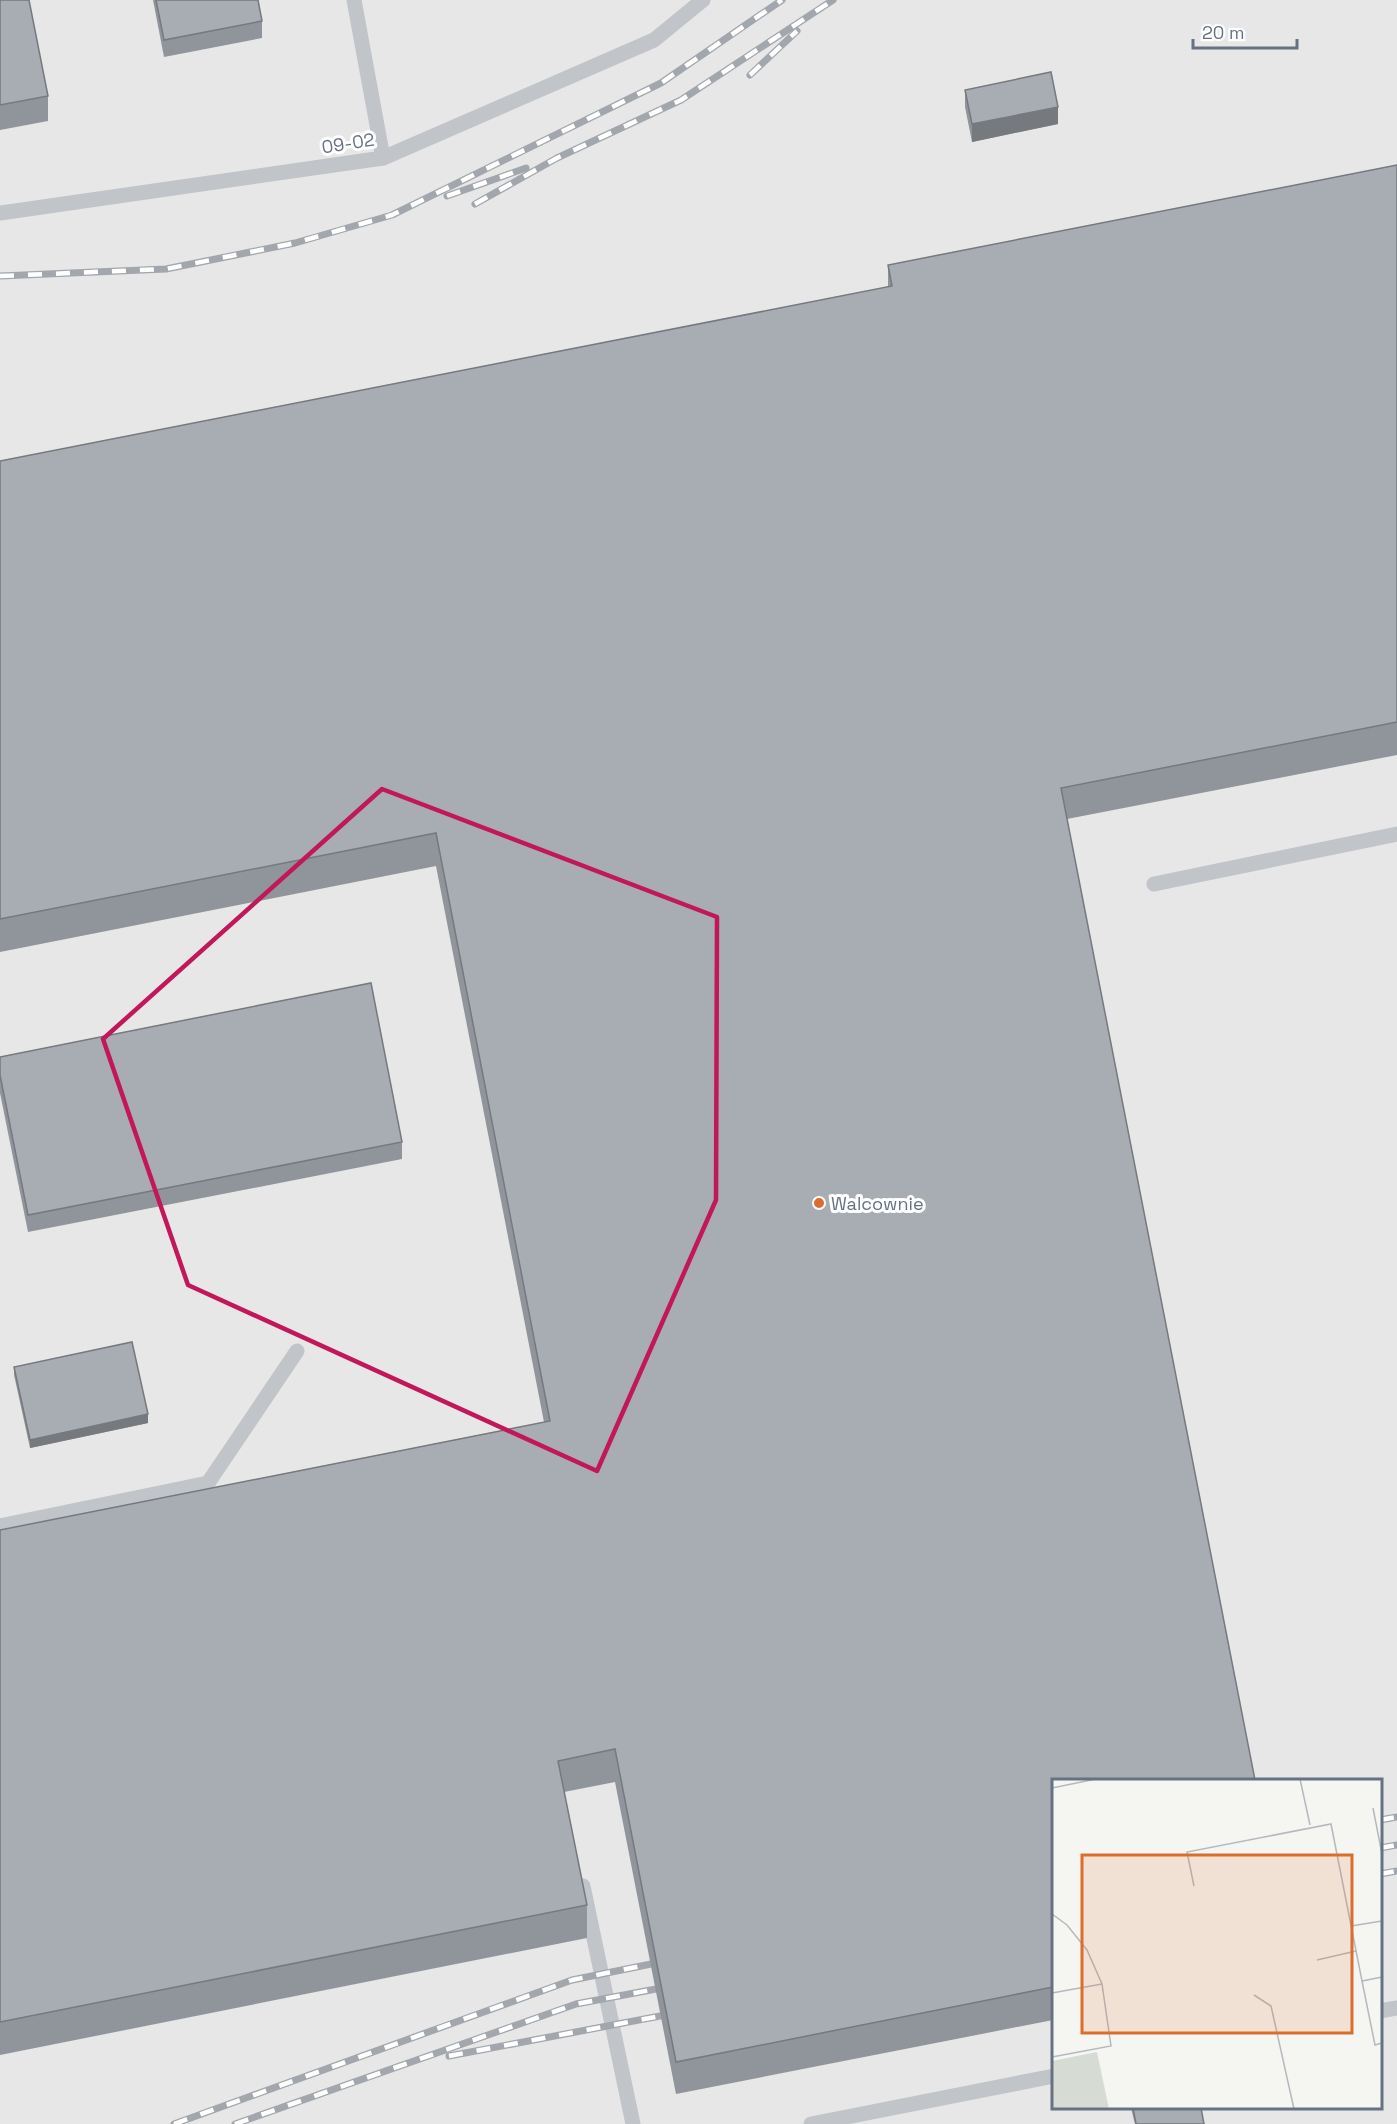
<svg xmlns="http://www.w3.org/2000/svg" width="1397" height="2124" viewBox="0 0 1397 2124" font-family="'Space Grotesk',sans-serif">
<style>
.built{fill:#e6e7e6;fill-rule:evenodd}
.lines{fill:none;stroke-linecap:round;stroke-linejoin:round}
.lane{stroke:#c1c4c8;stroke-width:15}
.rail-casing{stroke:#a2a7ad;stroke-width:7}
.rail{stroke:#fff;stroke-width:4.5;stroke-dasharray:14;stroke-linecap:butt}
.wall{fill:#90959b}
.shaded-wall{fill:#76797e}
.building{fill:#a8adb4;stroke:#76797e;stroke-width:1.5}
.marked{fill:none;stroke:#c2185b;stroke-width:4.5;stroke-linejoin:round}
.poi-dot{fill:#db6d2d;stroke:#fff;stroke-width:2}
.labels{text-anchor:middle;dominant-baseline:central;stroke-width:6;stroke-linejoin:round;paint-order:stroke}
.street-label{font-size:18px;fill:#667282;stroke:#fff}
.poi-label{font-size:18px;fill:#667282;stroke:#fff;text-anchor:start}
.inset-road{fill:none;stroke:#b3b9be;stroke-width:1.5}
.view{fill:#db6d2d;fill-opacity:0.15;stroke:#db6d2d;stroke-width:3}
.inset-edge{fill:none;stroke:#667282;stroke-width:3}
</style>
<rect width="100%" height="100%" fill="#f5f6f2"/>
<path class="built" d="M0,0h1397v2124h-1397zM1054,1780h326v328h-326z"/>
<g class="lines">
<g class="lane">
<polyline points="354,0 383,158"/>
<polyline points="0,213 383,158 654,40 703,0"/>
<polyline points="1154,884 1397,834"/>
<polyline points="0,1526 208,1483 297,1351"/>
<polyline points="583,1886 633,2124"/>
<polyline points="1380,2011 1397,2008"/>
<polyline points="811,2124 1054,2076"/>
</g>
<defs>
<g id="rail">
<polyline points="750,75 797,31"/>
<polyline points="447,196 526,168"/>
<polyline points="475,204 557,158 681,100 833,0"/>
<polyline points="0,276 166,269 295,243 392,215 661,83 782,0"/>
<polyline points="1380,1820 1397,1817"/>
<polyline points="1380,1848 1397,1845"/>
<polyline points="1380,1874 1397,1871"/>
<polyline points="449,2056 676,2013"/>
<polyline points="174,2124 572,1980 666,1961"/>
<polyline points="235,2124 576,2004 672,1986"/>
</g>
</defs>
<use href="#rail" class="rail-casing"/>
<use href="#rail" class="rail"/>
</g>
<g class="wall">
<polygon points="0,0 48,96 48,121 0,130"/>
<polygon points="153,0 258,0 262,21 262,38 164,57"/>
<polygon points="965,90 1058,124 972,142 965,107"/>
<polygon points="1397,165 1397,755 1067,819 1053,1780 1053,2020 676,2094 615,1782 564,1792 587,1905 587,1938 0,2055 0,1530 544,1422 436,866 0,952 0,461 888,287 888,265"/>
<polygon points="0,1057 402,1142 402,1159 28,1232 0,1093"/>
<polygon points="14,1367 148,1423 30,1448 14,1375"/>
<polygon points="1131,2108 1201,2108 1204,2124 1135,2124"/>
</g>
<g class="shaded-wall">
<polygon points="1058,107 1058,124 972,142 972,124"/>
<polygon points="148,1414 148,1423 30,1448 30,1440"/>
</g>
<g class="building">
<polygon points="0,0 29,0 48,96 0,105"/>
<polygon points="156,0 258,0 262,21 164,40"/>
<polygon points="1051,72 1058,107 972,124 965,90"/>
<polygon points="1397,165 1397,722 1061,788 1255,1780 1053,1780 1053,1987 676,2062 615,1749 558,1761 587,1905 0,2022 0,1530 550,1421 436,833 0,919 0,461 892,286 888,265"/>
<polygon points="371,983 402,1142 28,1215 0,1075 0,1057"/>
<polygon points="132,1342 148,1414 30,1440 14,1367"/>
<polygon points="1133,2108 1201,2108 1204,2124 1136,2124"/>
</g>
<path class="marked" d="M382,789l335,128 -1,283 -119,271 -409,-186 -85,-246z"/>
<circle class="poi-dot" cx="819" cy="1203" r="6"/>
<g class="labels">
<g class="street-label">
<text transform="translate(348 143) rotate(-9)">09-02</text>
</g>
<g class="poi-label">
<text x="831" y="1203">Walcownie</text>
</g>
</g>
<g transform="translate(1052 1779)">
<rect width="330" height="330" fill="#f5f6f2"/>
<path d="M45,273l12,57h-57v-48z" fill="#d6dcd4"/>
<path class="inset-road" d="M248,0l10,46M0,9l44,-9M321,29l9,46M142,107l-7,-34 144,-28 31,157 20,-4M0,135l15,11 20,25 15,34 9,62 -59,11M299,147l31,-5M265,181l39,-9M310,202l13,64 7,-2M0,214l50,-9M202,216l17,11 23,103"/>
<path class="view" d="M30,76h270v178h-270z"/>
<rect width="330" height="330" class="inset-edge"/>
</g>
<path d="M1193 39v9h104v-9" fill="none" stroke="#667282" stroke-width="3"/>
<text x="1202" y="39" font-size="18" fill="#667282" stroke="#ffffff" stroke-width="4.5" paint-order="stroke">20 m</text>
</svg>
